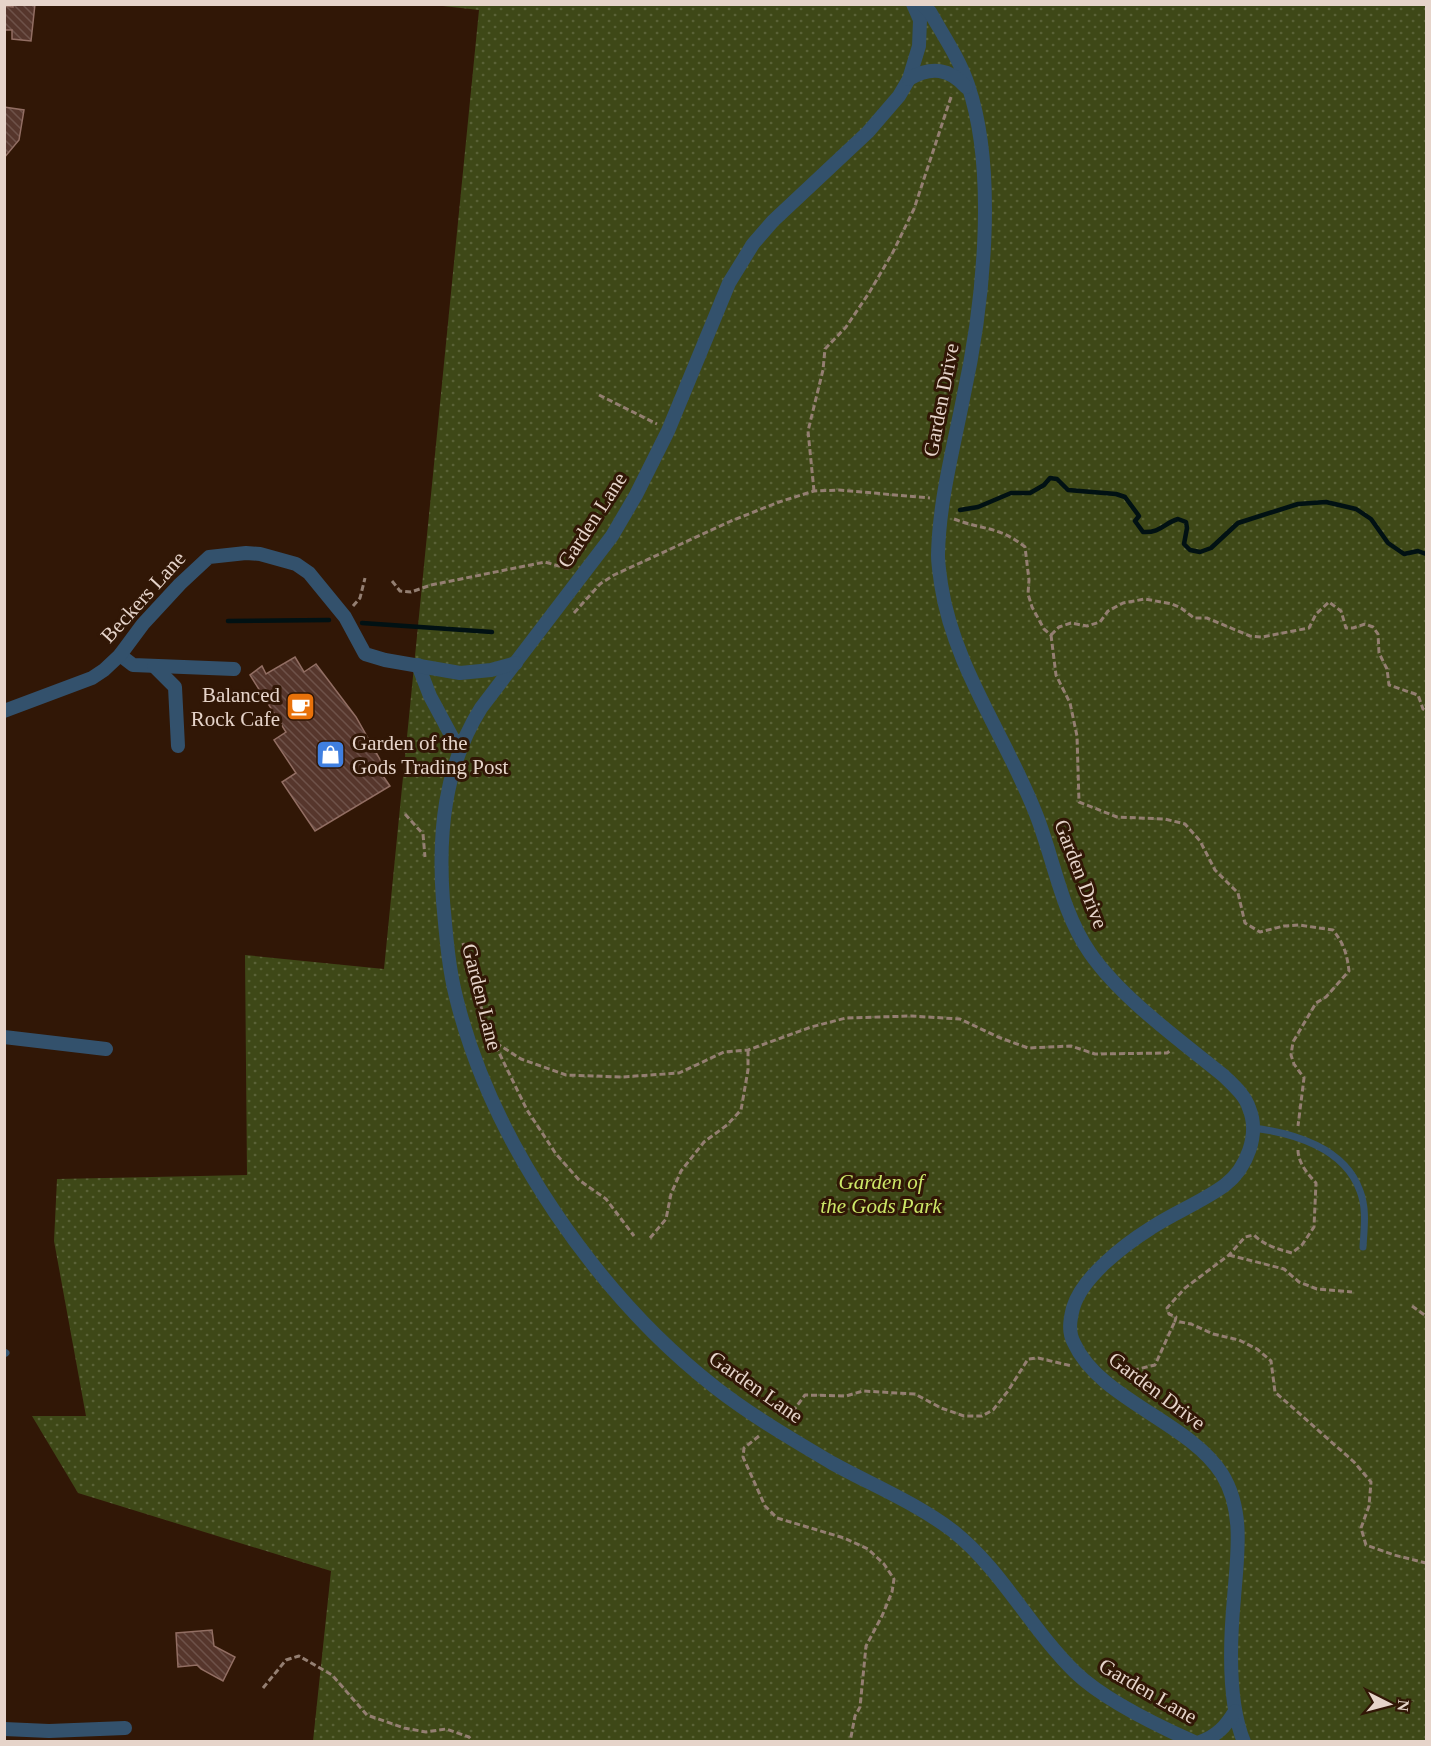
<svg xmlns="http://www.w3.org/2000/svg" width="1431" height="1746" viewBox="0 0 1431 1746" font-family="'Times New Roman',serif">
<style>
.green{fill:url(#green-dots)}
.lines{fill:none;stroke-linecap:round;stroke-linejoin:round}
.stream{stroke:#011113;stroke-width:4.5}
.building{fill:url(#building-back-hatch);stroke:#926e63;stroke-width:1.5}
.path{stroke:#947f72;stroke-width:3;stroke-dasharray:6 3;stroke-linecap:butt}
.lane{stroke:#33516c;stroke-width:7}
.street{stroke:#33516c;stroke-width:14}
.labels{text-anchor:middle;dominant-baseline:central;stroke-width:6;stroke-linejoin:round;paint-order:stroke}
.street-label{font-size:21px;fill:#e6d4ca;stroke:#311706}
.poi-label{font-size:21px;fill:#e6d4ca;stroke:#311706;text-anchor:end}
.park-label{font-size:21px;font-style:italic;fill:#cde868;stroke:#311706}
</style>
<defs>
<pattern id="green-dots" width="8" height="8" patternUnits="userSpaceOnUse" patternTransform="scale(1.5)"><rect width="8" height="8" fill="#3e4817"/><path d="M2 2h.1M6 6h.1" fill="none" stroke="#5a6237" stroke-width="1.8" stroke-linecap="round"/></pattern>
<pattern id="building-back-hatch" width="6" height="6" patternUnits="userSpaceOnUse" patternTransform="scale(1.5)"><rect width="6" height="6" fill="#56362c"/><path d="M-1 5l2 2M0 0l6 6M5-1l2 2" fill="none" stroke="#6e5249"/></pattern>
</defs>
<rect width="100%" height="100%" fill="#311706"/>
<polygon class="green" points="434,5 1426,5 1426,1741 313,1741 331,1571 78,1493 32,1416 86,1416 54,1241 57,1179 247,1175 245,955 384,969 479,10"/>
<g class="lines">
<g class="stream">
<path d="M960,510l18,-3 33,-14h19l14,-8 6,-7 7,1 11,11 48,4 9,3 14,19 -4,5 8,11c18,1 21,-9 35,-13l8,3 1,6 -3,16 6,6 10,2 11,-4 27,-25 60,-19 28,-2 30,7 15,10 17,24 16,11 14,-3 8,3"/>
<polyline points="228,621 329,620"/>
<polyline points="362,623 492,632"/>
</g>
</g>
<g class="building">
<polygon points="13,4 35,4 31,41 12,39 12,30 4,30 4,6 13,7"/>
<polygon points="4,107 24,110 19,140 4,158"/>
<polygon points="295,657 304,672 316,664 356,717 386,770 381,773 390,786 315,831 282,782 296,773 274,740 286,732 250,675 262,666 266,674"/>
<polygon points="212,1630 214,1646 235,1657 223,1681 201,1669 197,1665 178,1667 176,1633"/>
</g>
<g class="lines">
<g class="path">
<polyline points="599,395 657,424"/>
<polyline points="814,491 808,431 823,370 825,349 846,327 869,293 893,252 914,209 952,94"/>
<path d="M954,519c28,11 45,7 71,28l4,33 -1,14 4,13 12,22 7,6"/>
<polyline points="392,581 400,591 411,592 431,585 545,562 569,569"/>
<polyline points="353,606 360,598 365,578"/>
<polyline points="574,613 600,584 614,575 731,521 779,502 814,491 839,490 930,498"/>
<path d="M1051,635l5,40 14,28 7,33 2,66 38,15 48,2 20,5 15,17 15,29 23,23 7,30 15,9 24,-6 15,-1 34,5c11,14 14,24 16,41l-23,26 -10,6 -23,39 -2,13 3,9 10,14 -6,48"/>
<polyline points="1051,635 1059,627 1071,623 1087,626 1100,622 1108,611 1123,603 1145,599 1172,604 1181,608 1194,618 1207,618 1250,636 1262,637 1309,628 1316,614 1329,602 1341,611 1346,628 1353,628 1365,624 1373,627 1378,634 1379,653 1387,669 1389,685 1418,695 1423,709 1426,711"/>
<polyline points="405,814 423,834 425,857"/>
<polyline points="463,943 487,1028 527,1110 556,1154 579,1180 606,1199 634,1236"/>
<polyline points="496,1043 521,1059 566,1075 622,1077 679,1073 724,1052 748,1050 811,1027 846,1018 911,1016 960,1019 998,1037 1028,1048 1071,1046 1095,1054 1167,1053 1171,1050"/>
<path d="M1298,1150c0,13 10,24 18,33l-2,44 -12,18 -10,8c-14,-4 -27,-7 -38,-18l-9,2 -16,18 -44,33 -18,20 2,6 7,3 -1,4 16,3 22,10 26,6 18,9 14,12 4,31 79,70 17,20 -2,24 -8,22 5,17 28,10 32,8"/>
<polyline points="650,1238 666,1219 671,1194 681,1171 704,1142 727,1125 741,1110 748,1070 748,1050"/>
<polyline points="1229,1255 1284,1269 1299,1282 1317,1289 1352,1292"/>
<polyline points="1412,1306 1426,1316"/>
<polyline points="1115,1369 1134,1370 1155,1365 1175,1321"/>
<polyline points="787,1419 805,1395 846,1396 863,1391 915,1394 941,1408 964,1416 982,1416 993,1410 1008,1391 1028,1359 1038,1358 1072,1366"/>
<polyline points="759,1436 744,1448 743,1457 765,1506 777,1518 844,1538 868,1549 884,1564 894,1579 892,1592 882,1616 866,1646 860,1707 855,1716 850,1742"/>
<polyline points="263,1688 286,1660 299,1656 332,1675 367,1715 404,1728 426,1732 446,1729 469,1737 473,1742"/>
</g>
<g class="lane">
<path d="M1253,1128c41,5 92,20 107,63 7,18 4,38 3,56"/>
<polyline points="4,1352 6,1353"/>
</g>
<g class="street">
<path d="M913,4l7,16 -1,26 -10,33 -10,17 -31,36 -95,89 -20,23 -24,39 -61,148 -32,64 -24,41 -131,172c-37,59 -43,126 -38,193 3,32 5,64 13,96 36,146 142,299 260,391 36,28 77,52 116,75 40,22 84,40 121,68 49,39 77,97 122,141 29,28 81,53 119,70"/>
<path d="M922,4l8,8c13,23 30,48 38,73 30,88 15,223 -5,314 -10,51 -24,103 -25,156 0,10 2,20 3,29 13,86 69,158 98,238 16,44 24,92 51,131 32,46 90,87 134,123 9,9 21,19 25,32 11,26 -2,60 -24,77 -23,17 -50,27 -74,43 -27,17 -69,49 -78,80 -3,12 -5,24 1,35 25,56 115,79 148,131 23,37 15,83 12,124 -4,43 -7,103 10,144"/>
<path d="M909,79c22,-13 40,-11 57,8"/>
<polyline points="120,655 133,665 234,669"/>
<polyline points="418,665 430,696 459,750"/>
<polyline points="154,666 175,687 178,746"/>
<polyline points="4,711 92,678 104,670 120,655 143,624 180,584 209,557 246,553 260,554 296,564 309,573 345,617 365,654 385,660 460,673 491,670 516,663"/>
<polyline points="4,1037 106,1049"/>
<polyline points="4,1729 49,1731 125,1728"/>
<path d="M1200,1742c17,-6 26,-16 35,-31"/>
</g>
</g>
<defs>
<symbol id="cafe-square" viewBox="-11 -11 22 22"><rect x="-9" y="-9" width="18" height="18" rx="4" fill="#e8710a" stroke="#311706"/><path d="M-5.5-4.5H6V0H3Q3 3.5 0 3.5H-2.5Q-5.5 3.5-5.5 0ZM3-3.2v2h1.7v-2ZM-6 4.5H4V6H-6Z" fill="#fff"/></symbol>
<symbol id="shop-square" viewBox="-11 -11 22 22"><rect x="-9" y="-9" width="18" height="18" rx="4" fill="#3f7fe0" stroke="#311706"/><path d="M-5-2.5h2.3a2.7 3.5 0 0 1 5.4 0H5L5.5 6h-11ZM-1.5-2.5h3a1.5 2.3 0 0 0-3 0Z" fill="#fff"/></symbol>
</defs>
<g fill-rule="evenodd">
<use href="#cafe-square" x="284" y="690" width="33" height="33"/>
<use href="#shop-square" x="314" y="738" width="33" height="33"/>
</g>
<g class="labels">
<g class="street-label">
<text transform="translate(941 400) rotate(-79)">Garden Drive</text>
<text transform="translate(592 520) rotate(-57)">Garden Lane</text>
<text transform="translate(143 597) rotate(-48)">Beckers Lane</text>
<text transform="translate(1081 874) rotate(69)">Garden Drive</text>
<text transform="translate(482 997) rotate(76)">Garden Lane</text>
<text transform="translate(756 1387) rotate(35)">Garden Lane</text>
<text transform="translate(1157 1391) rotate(37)">Garden Drive</text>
<text transform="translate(1148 1691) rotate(30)">Garden Lane</text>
</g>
<g class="poi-label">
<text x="280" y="695">Balanced<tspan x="280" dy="24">Rock Cafe</tspan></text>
<text x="352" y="743" text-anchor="start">Garden of the<tspan x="352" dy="24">Gods Trading Post</tspan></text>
</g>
<g class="park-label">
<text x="881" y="1182">Garden of<tspan x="881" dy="24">the Gods Park</tspan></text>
</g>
</g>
<rect width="1431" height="1746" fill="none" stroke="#e6d4ca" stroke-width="12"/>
<g transform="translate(1389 1704) rotate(96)" stroke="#311706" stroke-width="4.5" paint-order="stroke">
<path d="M0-4.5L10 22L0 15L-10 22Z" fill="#e6d4ca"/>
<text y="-9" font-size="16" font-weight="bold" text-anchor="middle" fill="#e6d4ca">N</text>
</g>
</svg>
